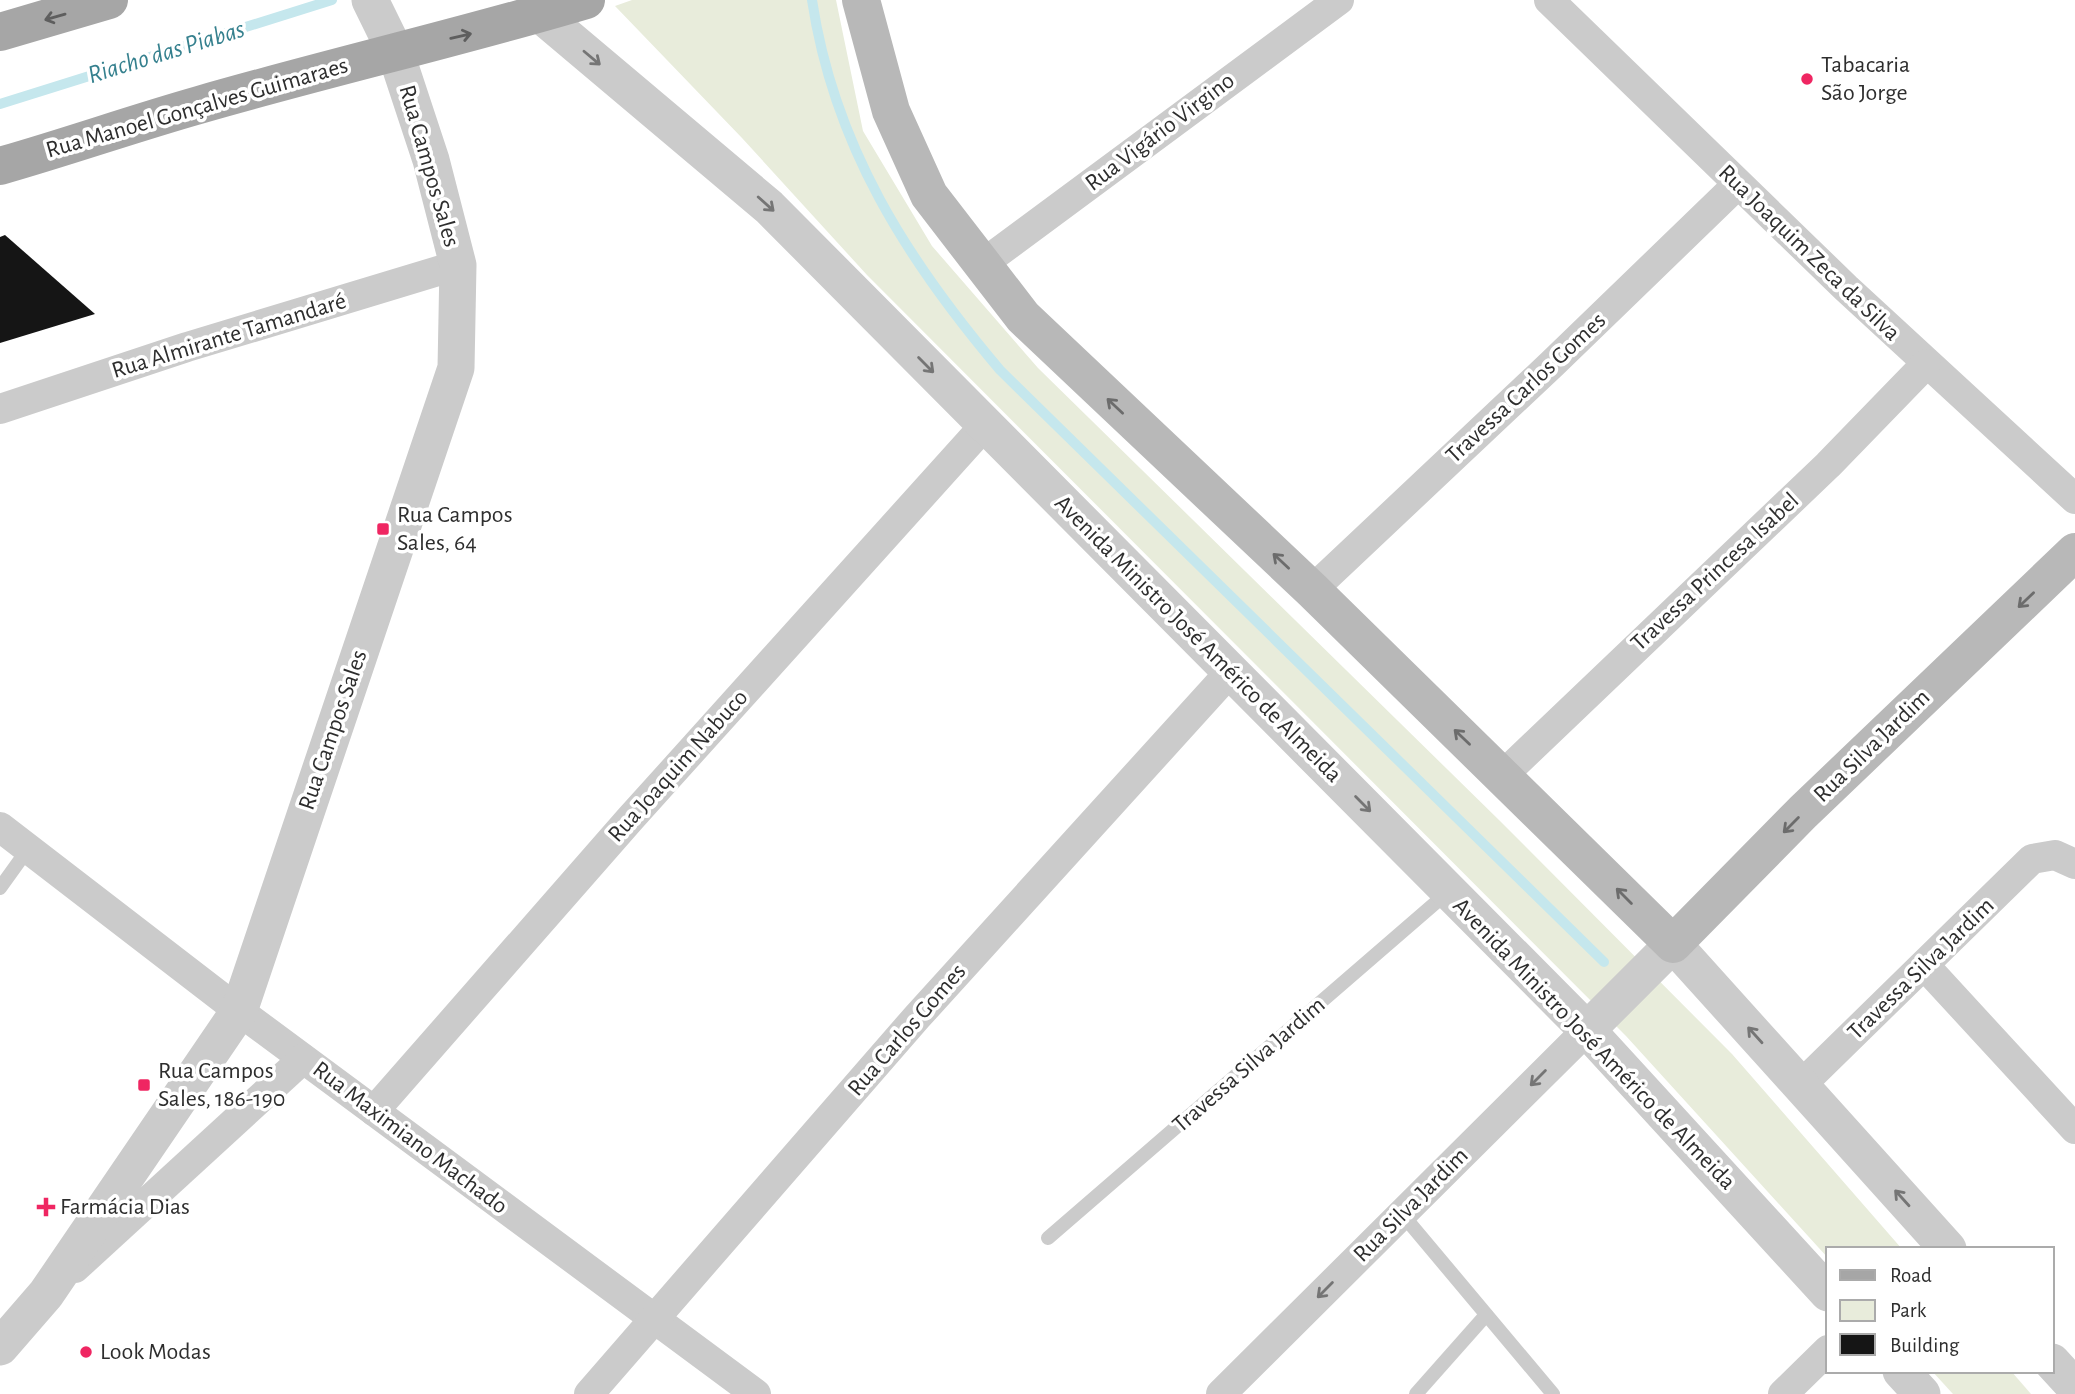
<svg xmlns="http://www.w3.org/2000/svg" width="2075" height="1394" viewBox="0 0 2075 1394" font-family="'Alegreya Sans',sans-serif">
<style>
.green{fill:#e8ecdb}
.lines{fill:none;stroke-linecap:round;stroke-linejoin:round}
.stream{stroke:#c5e7ed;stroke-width:10}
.building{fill:#151515}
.service{stroke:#cbcbcb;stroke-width:14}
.minor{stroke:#cbcbcb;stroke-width:30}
.tertiary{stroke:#cbcbcb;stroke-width:37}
.secondary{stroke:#b8b8b8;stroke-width:38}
.primary{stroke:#a6a6a6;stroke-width:38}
.oneway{stroke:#5e5e5e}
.oneway2{stroke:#757575}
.oneway3{stroke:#6c6c6c}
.poi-dot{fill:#ef2662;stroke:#fff;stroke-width:2.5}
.labels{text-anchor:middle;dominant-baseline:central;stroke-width:7;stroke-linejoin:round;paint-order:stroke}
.poi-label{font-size:24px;fill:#2e2e2e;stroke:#fff;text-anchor:start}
.street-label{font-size:24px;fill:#2e2e2e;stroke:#fff}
.water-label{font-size:26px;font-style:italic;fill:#35808e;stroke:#fff}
</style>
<rect width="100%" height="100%" fill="#fff"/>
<g class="green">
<polygon points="632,0 836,0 863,131 932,246 1038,368 1499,820 1732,1054 1902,1249 1828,1249 1828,1258 1626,1036 867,275 742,138 615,6"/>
<polygon points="1932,1371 2011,1371 2031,1394 1953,1394"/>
</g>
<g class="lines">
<g class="stream">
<path d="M812,0c22,146 95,260 188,370l604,592"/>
<polyline points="0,104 332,0"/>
</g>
</g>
<polygon class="building" points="5,235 95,314 0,343 0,237"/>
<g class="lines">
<g class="service">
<polyline points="0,888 28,849"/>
<polyline points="1402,1214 1553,1394"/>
<polyline points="1048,1238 1448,892"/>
<polyline points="1416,1394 1486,1315"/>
</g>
<g class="minor">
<polyline points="1549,0 1846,288 2075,499"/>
<polyline points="981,265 1339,0"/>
<polyline points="0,409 187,347 458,265"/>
<polyline points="1312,590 1553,363 1737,185"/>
<polyline points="1502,776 1828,465 1926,364"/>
<polyline points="0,827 239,1011 756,1394"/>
<polyline points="1925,966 2075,1129"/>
<polyline points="1800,1086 2032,859 2055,855 2075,864"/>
<polyline points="374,1111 630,819 985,425"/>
<polyline points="75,1268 303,1059"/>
<polyline points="589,1394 917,1017 1231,671"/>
<polyline points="1221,1394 1587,1030"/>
<polyline points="1783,1394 1828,1350"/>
</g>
<g class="tertiary">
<polyline points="540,14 769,207 1587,1030 1828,1293"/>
<polyline points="1587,1030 1673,944 1948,1249"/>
<polyline points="0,1347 46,1294 239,1011 456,368 458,265 431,160 395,51 370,0"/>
<polyline points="2052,1362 2075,1387"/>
<polyline points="1901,1371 1922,1394"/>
</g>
<polyline class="secondary" points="861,0 891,111 929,195 1023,317 1312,590 1673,944 1803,812 2075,552"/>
<g class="primary">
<polyline points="0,32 109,0"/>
<path d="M0,166c67,-19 132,-42 199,-61 128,-37 259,-67 387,-105"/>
</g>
</g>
<defs><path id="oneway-shaft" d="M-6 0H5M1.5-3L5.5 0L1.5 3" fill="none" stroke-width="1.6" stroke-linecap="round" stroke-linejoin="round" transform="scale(1.75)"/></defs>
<g class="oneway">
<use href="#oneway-shaft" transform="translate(55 17) rotate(164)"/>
<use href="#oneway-shaft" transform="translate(461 36) rotate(-13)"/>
</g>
<g class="oneway2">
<use href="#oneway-shaft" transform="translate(592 58) rotate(40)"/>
<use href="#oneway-shaft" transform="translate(766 204) rotate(42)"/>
<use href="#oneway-shaft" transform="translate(926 365) rotate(45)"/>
<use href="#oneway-shaft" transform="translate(1363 804) rotate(45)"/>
<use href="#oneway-shaft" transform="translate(1755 1035) rotate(-132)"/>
<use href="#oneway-shaft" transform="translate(1538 1078) rotate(135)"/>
<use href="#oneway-shaft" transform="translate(1902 1198) rotate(-132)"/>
<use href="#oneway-shaft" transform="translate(1325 1290) rotate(135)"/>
</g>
<g class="oneway3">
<use href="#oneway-shaft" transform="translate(1115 406) rotate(-137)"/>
<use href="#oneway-shaft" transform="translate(1281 561) rotate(-137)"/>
<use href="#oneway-shaft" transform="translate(2026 600) rotate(136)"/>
<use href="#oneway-shaft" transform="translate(1462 737) rotate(-136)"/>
<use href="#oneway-shaft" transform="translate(1791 825) rotate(135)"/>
<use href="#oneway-shaft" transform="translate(1624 896) rotate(-135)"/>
</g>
<g class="poi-dot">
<circle cx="1807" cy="79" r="7"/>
<rect x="376" y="522" width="14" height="14" rx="3.5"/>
<rect x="137" y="1078" width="14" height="14" rx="3.5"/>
<path d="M42.5 1196.5h7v7h7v7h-7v7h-7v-7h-7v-7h7z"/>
<circle cx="86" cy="1352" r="7"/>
</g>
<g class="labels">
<g class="poi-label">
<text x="1821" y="65">Tabacaria<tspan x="1821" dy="28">São Jorge</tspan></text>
<text x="397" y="515">Rua Campos<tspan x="397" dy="28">Sales, 64</tspan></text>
<text x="158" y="1071">Rua Campos<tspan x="158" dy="28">Sales, 186-190</tspan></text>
<text x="60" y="1207">Farmácia Dias</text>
<text x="100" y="1352">Look Modas</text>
</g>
<g class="street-label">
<text transform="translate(197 108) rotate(-16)">Rua Manoel Gonçalves Guimaraes</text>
<text transform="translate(1160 132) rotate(-37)">Rua Vigário Virgino</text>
<text transform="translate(429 166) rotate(74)">Rua Campos Sales</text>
<text transform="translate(1809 253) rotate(44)">Rua Joaquim Zeca da Silva</text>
<text transform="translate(229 336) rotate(-17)">Rua Almirante Tamandaré</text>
<text transform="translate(1526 388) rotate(-43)">Travessa Carlos Gomes</text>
<text transform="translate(1715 572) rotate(-43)">Travessa Princesa Isabel</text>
<text transform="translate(1198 639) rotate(45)">Avenida Ministro José Américo de Almeida</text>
<text transform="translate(333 730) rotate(-71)">Rua Campos Sales</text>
<text transform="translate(1872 746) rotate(-44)">Rua Silva Jardim</text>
<text transform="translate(678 766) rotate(-48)">Rua Joaquim Nabuco</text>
<text transform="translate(1921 969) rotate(-44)">Travessa Silva Jardim</text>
<text transform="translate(907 1030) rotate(-49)">Rua Carlos Gomes</text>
<text transform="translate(1594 1044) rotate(46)">Avenida Ministro José Américo de Almeida</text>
<text transform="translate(1249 1065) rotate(-41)">Travessa Silva Jardim</text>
<text transform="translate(410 1138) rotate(37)">Rua Maximiano Machado</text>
<text transform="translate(1411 1205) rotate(-45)">Rua Silva Jardim</text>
</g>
<g class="water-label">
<text transform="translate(166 52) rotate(-17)">Riacho das Piabas</text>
</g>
</g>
<rect x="1826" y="1247" width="228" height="126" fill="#ffffff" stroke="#ababab" stroke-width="2"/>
<rect x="1840" y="1270" width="35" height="10" fill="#a6a6a6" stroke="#ababab" stroke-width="2"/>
<text x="1890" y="1282" font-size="21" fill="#2e2e2e">Road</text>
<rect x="1840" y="1300" width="35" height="21" fill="#e8ecdb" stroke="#ababab" stroke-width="2"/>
<text x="1890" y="1317" font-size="21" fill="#2e2e2e">Park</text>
<rect x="1840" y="1334" width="35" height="21" fill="#151515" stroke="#ababab" stroke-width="2"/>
<text x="1890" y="1352" font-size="21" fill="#2e2e2e">Building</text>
</svg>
